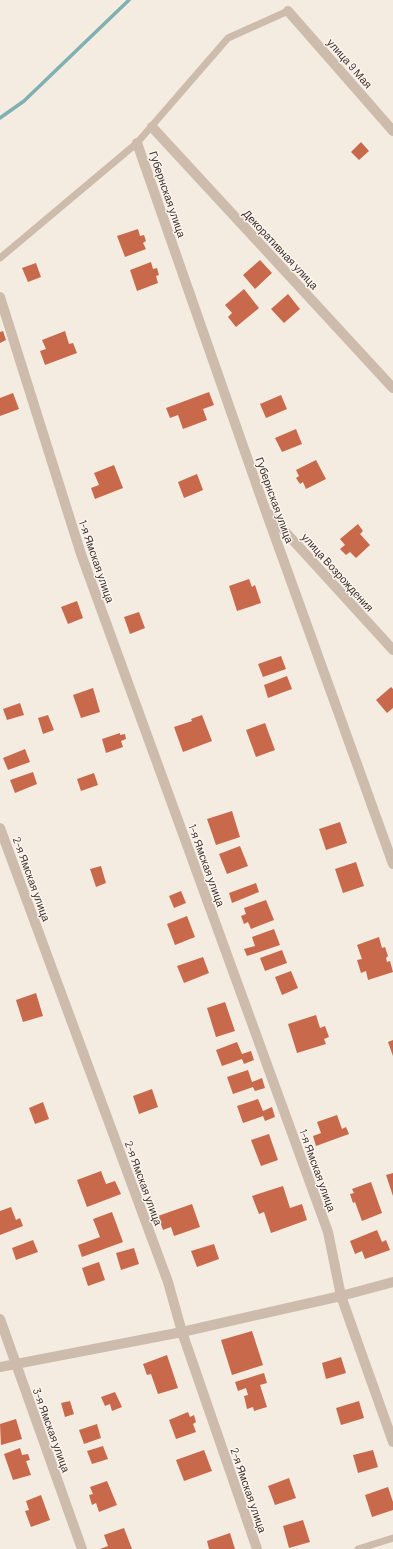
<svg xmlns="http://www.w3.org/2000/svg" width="393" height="1549" viewBox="0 0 393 1549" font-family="Barlow,sans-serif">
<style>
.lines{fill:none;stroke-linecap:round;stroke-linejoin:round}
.stream{stroke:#7fb0b2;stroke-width:3.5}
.building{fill:#c8694b}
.service{stroke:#cdbbac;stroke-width:7}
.minor{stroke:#cdbbac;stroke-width:10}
.labels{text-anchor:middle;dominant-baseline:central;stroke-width:3;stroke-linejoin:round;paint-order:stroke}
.street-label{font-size:11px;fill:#3b302b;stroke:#fbf5ee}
</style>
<rect width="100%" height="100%" fill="#f4ebe1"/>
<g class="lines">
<polyline class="stream" points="0,118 24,101 129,0"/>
</g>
<g class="building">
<polygon points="361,142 369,151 359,160 351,152"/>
<polygon points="138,229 140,236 144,235 146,241 143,243 146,249 125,257 117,236"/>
<polygon points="260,260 272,273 255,289 243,275"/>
<polygon points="151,262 153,269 157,268 159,275 156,276 158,283 137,291 130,270"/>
<polygon points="36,263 41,277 28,282 22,268"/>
<polygon points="244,289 259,308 236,327 228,317 232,313 225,305"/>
<polygon points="288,294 300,309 284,323 271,309"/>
<polygon points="3,331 6,340 0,343 0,332"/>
<polygon points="65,331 69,344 73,343 77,353 45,365 40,351 46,349 42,340"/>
<polygon points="209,392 214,405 203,409 207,420 183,429 178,415 170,418 166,408"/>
<polygon points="13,393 19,409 0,416 0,398"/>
<polygon points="281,395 287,409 266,418 260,404"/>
<polygon points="296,429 302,444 282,452 275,438"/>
<polygon points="316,460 326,479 306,489 303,482 300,484 296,478 299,476 296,470"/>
<polygon points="114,465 123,488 95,499 91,488 99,485 94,473"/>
<polygon points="197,474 203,490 184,498 178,482"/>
<polygon points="358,524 363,531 360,534 370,545 356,558 350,552 346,555 340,549 345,545 340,539"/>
<polygon points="249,579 252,587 255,585 261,603 237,611 229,586"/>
<polygon points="77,601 83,618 68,624 61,607"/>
<polygon points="139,612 145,628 130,634 124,617"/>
<polygon points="281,656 286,669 263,677 258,664"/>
<polygon points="287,676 292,689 268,698 264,685"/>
<polygon points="391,687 393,689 393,708 387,713 376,700"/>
<polygon points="93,688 100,712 81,718 73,695"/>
<polygon points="20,703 24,715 7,720 3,709"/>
<polygon points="48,715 54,730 43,734 38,718"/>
<polygon points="202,715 212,741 183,752 174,727 192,721 191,719"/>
<polygon points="265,723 275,750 256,757 246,730"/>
<polygon points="120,733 120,735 125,734 126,739 121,741 123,747 106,753 102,739"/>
<polygon points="25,749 30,762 8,770 3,758"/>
<polygon points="33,772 37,784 15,793 10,780"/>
<polygon points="94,773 98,785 81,791 77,779"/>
<polygon points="232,811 240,837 216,845 207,819"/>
<polygon points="340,822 347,843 326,850 319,829"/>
<polygon points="240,846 248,866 227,874 219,854"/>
<polygon points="356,862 364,886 343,893 335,869"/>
<polygon points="101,866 106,883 96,887 90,869"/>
<polygon points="256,883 259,892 232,903 229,893"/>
<polygon points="181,891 186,903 174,908 169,896"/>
<polygon points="266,900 274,920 251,929 248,922 244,924 241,916 246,914 244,908"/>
<polygon points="187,916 195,937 175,945 167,924"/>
<polygon points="274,929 280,945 247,956 244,949 255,946 252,937"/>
<polygon points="379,937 382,948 385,947 388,956 386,958 387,962 390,961 393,972 368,980 366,971 361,973 357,960 362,959 357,945"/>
<polygon points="282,950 287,963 265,971 260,958"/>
<polygon points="203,957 209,973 184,983 177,966"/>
<polygon points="291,971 298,988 282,995 275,977"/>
<polygon points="36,993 43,1016 23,1022 16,1000"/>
<polygon points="225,1002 235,1031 216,1037 207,1008"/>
<polygon points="316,1015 320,1028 325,1026 329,1037 324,1039 326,1044 297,1053 288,1024"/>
<polygon points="393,1040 393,1056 388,1042"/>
<polygon points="237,1042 242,1054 251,1051 254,1060 244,1064 242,1059 222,1066 216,1050"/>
<polygon points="248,1070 252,1082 262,1078 265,1088 255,1091 253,1087 233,1094 227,1077"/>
<polygon points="152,1089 158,1107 139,1114 133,1096"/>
<polygon points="258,1099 263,1111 272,1107 275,1117 265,1121 263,1116 243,1123 237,1106"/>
<polygon points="43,1102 49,1119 35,1124 29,1108"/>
<polygon points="337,1115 342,1129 346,1127 349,1134 316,1146 313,1136 321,1133 317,1122"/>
<polygon points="269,1134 278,1160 261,1166 251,1140"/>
<polygon points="101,1171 106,1184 115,1181 121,1194 87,1207 77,1180"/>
<polygon points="393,1173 393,1196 386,1175"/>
<polygon points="371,1182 382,1213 362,1221 355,1202 353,1203 350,1194 354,1193 352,1189"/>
<polygon points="283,1186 290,1208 302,1204 307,1220 271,1233 264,1212 259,1214 252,1196"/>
<polygon points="192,1204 200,1227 174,1236 171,1227 163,1230 158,1216"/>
<polygon points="11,1207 16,1220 20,1218 23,1226 0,1235 0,1211"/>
<polygon points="112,1212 123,1242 82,1257 78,1245 100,1237 93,1219"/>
<polygon points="377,1230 382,1242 386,1240 390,1250 365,1259 362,1251 355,1254 350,1241"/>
<polygon points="33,1240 38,1252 16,1260 12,1248"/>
<polygon points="214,1244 219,1259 197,1267 191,1251"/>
<polygon points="134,1248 139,1264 121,1270 116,1253"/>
<polygon points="99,1262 105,1280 88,1286 82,1268"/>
<polygon points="252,1331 263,1365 232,1375 221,1340"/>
<polygon points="167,1355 178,1388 158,1394 151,1374 147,1375 143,1364"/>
<polygon points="341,1357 346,1373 326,1379 322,1363"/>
<polygon points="264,1373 267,1383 260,1385 267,1407 254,1411 253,1407 247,1409 244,1396 248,1395 246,1388 238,1391 235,1382"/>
<polygon points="115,1392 122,1407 112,1411 110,1404 105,1406 101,1397"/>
<polygon points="70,1401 74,1414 65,1417 61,1403"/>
<polygon points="359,1401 364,1418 341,1425 336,1408"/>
<polygon points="188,1412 190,1417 194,1415 196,1422 193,1424 196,1432 176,1439 169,1420"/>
<polygon points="16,1419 22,1439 1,1445 0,1424"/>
<polygon points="97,1424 101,1438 84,1444 79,1430"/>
<polygon points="103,1446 108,1459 92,1464 87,1451"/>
<polygon points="20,1448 22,1455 28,1454 30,1460 26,1461 31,1475 13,1480 4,1454"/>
<polygon points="204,1450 212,1471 184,1481 176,1460"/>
<polygon points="373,1450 378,1467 358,1473 353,1455"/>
<polygon points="289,1478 296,1498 275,1505 268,1486"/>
<polygon points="107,1481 117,1505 99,1512 96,1503 92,1505 89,1495 93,1494 90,1487"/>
<polygon points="388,1487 393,1502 393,1510 372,1517 365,1495"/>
<polygon points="41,1495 50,1520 31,1527 25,1511 29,1510 26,1501"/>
<polygon points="303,1520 310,1542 289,1548 283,1526"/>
<polygon points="124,1528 132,1549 100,1549 108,1546 104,1535"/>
<polygon points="230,1533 235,1549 209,1549 207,1541"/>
</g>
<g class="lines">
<g class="service">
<polyline points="0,258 137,143 228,38 288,11"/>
<polyline points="358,1549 393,1538"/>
</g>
<g class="minor">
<polyline points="288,11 393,131"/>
<polyline points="152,127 393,388"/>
<polyline points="137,143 265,509 393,864"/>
<polyline points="0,297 81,554 328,1232 341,1296 393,1442"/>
<polyline points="269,514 393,650"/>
<polyline points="0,828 168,1282 182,1332 257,1549"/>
<polyline points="0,1319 82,1549"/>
<polyline points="0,1367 182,1332 341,1296 393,1282"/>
</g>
</g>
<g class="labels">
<g class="street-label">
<text transform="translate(350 63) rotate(49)">улица 9 Мая</text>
<text transform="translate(168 194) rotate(71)">Губернская улица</text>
<text transform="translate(281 249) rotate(47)">Декоративная улица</text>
<text transform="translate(275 500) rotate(70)">Губернская улица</text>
<text transform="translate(97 561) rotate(71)">1-я Ямская улица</text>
<text transform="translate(338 572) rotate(48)">улица Возрождения</text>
<text transform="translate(207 865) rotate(70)">1-я Ямская улица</text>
<text transform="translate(32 879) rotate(70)">2-я Ямская улица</text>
<text transform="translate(318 1170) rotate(70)">1-я Ямская улица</text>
<text transform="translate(144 1183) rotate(70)">2-я Ямская улица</text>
<text transform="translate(52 1430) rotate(70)">3-я Ямская улица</text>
<text transform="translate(249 1490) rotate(71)">2-я Ямская улица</text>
</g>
</g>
</svg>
